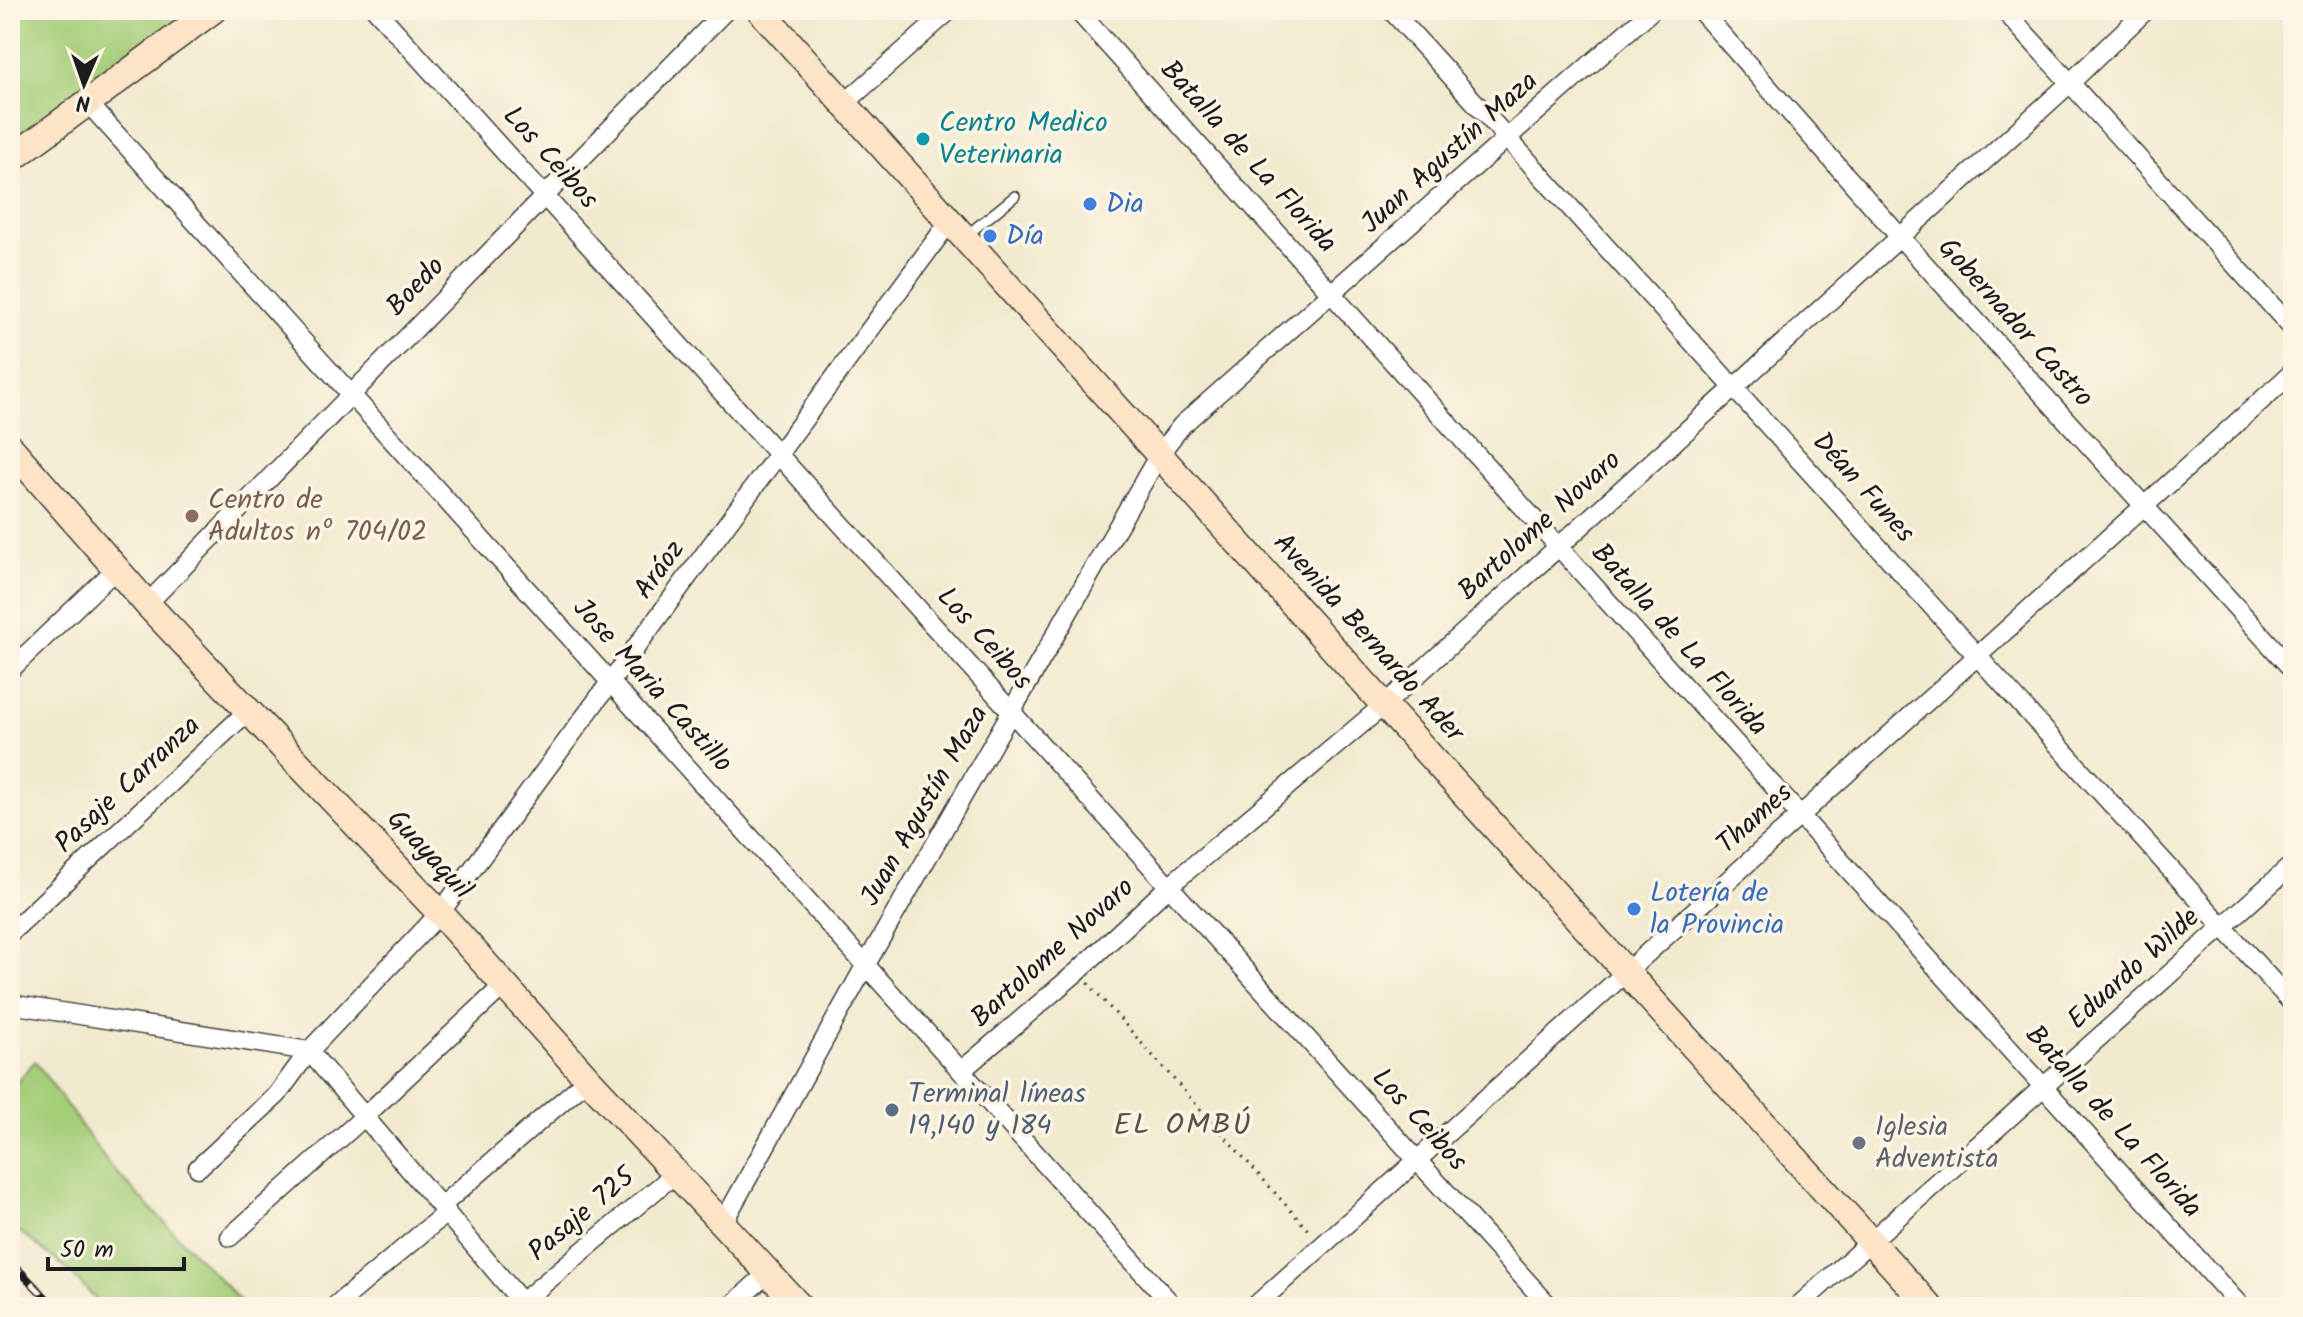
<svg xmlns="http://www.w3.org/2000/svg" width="2303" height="1317" viewBox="0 0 2303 1317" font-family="Kalam,sans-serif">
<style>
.green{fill:#a5ce79;stroke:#60754a;stroke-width:2}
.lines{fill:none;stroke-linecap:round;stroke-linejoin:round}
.lane-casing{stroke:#3c3b37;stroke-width:12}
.street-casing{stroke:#3c3b37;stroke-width:21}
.secondary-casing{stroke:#3c3b37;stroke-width:29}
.path{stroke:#3c3b37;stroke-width:3;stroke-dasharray:2 6;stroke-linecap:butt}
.lane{stroke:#fff;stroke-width:9}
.street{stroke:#fff;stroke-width:18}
.secondary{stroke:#fee4c6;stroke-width:26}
.rail-casing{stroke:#1c1c1c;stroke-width:8}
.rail{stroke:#fcf5e5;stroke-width:5;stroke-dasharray:15;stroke-linecap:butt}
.culture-dot{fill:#0f9aa8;stroke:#fcf5e5;stroke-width:3}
.shop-dot{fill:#3f7fe0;stroke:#fcf5e5;stroke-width:3}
.education-dot{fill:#8d6e63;stroke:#fcf5e5;stroke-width:3}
.service-dot{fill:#5c6f8a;stroke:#fcf5e5;stroke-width:3}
.worship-dot{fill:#6b7280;stroke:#fcf5e5;stroke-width:3}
.labels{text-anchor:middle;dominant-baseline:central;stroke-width:7;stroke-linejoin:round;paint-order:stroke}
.culture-label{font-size:28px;fill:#0d838f;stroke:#fcf5e5;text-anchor:start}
.street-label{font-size:28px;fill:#1c1c1c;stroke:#fcf5e5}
.shop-label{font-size:28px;fill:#366cbe;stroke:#fcf5e5;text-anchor:start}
.education-label{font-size:28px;fill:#785e54;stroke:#fcf5e5;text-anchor:start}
.service-label{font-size:28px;fill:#4e5e75;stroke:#fcf5e5;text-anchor:start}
.worship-label{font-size:28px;fill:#5b616d;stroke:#fcf5e5;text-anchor:start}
.neighbourhood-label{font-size:30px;letter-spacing:2px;fill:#5f4e47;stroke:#fcf5e5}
</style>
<rect width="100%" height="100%" fill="#fcf5e5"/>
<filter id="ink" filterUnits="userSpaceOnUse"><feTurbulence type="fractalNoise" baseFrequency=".0125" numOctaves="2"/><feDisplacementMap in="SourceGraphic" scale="16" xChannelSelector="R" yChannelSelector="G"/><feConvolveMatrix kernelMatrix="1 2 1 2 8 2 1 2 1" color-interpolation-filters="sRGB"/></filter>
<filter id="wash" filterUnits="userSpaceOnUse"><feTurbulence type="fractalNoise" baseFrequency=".006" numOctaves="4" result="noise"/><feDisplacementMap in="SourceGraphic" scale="32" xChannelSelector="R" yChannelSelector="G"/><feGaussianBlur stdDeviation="1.8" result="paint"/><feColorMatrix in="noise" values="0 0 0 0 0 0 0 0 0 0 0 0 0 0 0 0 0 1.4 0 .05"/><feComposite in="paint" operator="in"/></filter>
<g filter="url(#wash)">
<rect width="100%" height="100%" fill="#f2eacf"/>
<g class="green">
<polygon points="10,10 195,10 10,145"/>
<polygon points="35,1061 110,1166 246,1307 103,1307 68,1270 10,1224 10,1090"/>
</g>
</g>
<g filter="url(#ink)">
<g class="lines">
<defs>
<polyline id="lane" points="967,235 1015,196"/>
<g id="street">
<polyline points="376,10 1550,1307"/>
<polyline points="1077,10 2241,1307"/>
<polyline points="1391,10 2293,1004"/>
<polyline points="1700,10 1900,237 2293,670"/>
<polyline points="2004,10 2293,329"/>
<polyline points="88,103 1174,1307"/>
<polyline points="844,104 950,10"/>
<polyline points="147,604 726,10"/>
<polyline points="10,670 116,569"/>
<polyline points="10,933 249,710"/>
<polyline points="10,1004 309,1051 526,1307"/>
<polyline points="961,1071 1078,971 1169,886 1384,705 2070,83 2146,10"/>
<polyline points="198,1168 277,1095 309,1051 440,913 950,221"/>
<polyline points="441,1206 588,1079"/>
<polyline points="723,1223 865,966 1160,453 1182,425 1652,10"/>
<polyline points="230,1237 365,1116 504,985"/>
<polyline points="334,1307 447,1212"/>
<polyline points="516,1307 677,1172"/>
<polyline points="730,1307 769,1272"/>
<polyline points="1254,1307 2293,372"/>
<polyline points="1797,1307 2293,864"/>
</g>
<g id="secondary">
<polyline points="760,10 1384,705 1930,1307"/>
<polyline points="10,160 213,10"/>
<polyline points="10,447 147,604 440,913 588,1079 800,1307"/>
</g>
</defs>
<use href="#lane" class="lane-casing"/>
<use href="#street" class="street-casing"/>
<use href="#secondary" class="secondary-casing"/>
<polyline class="path" points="1088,983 1309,1231"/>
<use href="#lane" class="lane"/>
<use href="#street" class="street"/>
<use href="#secondary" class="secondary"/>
<defs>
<g id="rail">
<polyline points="10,1261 55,1307"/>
<polyline points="10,1292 25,1307"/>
</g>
</defs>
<use href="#rail" class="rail-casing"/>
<use href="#rail" class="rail"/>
</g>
</g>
<circle class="culture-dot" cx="923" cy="139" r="8"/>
<g class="shop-dot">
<circle cx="1090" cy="204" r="8"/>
<circle cx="990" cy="236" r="8"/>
<circle cx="1634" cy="909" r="8"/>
</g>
<circle class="education-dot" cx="192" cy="516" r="8"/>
<circle class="service-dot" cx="892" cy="1110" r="8"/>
<circle class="worship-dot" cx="1859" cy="1143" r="8"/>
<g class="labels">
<g class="culture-label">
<text x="939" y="123">Centro Medico<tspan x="939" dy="32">Veterinaria</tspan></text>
</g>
<g class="street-label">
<text transform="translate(1450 153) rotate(-42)">Juan Agustín Maza</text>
<text transform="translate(1248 157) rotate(48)">Batalla de La Florida</text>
<text transform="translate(550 158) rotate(48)">Los Ceibos</text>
<text transform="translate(416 287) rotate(-46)">Boedo</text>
<text transform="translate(2015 323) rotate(48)">Gobernador Castro</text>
<text transform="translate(1863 488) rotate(48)">Déan Funes</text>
<text transform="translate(1540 526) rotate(-42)">Bartolome Novaro</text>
<text transform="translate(660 570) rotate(-54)">Aráoz</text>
<text transform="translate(1368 638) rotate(48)">Avenida Bernardo Ader</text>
<text transform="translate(984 639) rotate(48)">Los Ceibos</text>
<text transform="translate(1679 640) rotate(48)">Batalla de La Florida</text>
<text transform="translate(652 686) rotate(48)">Jose Maria Castillo</text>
<text transform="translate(128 785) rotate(-43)">Pasaje Carranza</text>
<text transform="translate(925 806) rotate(-60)">Juan Agustín Maza</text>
<text transform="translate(1755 819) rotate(-42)">Thames</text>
<text transform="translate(429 855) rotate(47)">Guayaquil</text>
<text transform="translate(1053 953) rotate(-42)">Bartolome Novaro</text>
<text transform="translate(2134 969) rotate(-42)">Eduardo Wilde</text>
<text transform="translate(1419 1120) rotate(48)">Los Ceibos</text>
<text transform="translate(2113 1122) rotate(48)">Batalla de La Florida</text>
<text transform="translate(582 1215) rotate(-40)">Pasaje 725</text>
</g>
<g class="shop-label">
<text x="1106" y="204">Dia</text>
<text x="1006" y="236">Día</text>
<text x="1650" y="893">Lotería de<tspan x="1650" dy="32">la Provincia</tspan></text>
</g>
<g class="education-label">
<text x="208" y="500">Centro de<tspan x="208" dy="32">Adultos nº 704/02</tspan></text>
</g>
<g class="service-label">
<text x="908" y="1094">Terminal líneas<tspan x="908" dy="32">19,140 y 184</tspan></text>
</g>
<g class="worship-label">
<text x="1875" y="1127">Iglesia<tspan x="1875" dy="32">Adventista</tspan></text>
</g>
<g class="neighbourhood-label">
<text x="1183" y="1126">EL OMBÚ</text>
</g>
</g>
<rect width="2303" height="1317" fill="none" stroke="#fcf5e5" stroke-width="40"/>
<g transform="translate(84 84) rotate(182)" stroke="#fcf5e5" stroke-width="6" paint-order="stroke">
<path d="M0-6L14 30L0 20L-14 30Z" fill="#1c1c1c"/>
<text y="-12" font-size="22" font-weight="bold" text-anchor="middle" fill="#1c1c1c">N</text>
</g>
<path d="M48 1257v12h136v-12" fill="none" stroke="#1c1c1c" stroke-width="4"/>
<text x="60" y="1257" font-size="24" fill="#1c1c1c" stroke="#fcf5e5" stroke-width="6" paint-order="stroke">50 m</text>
</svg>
